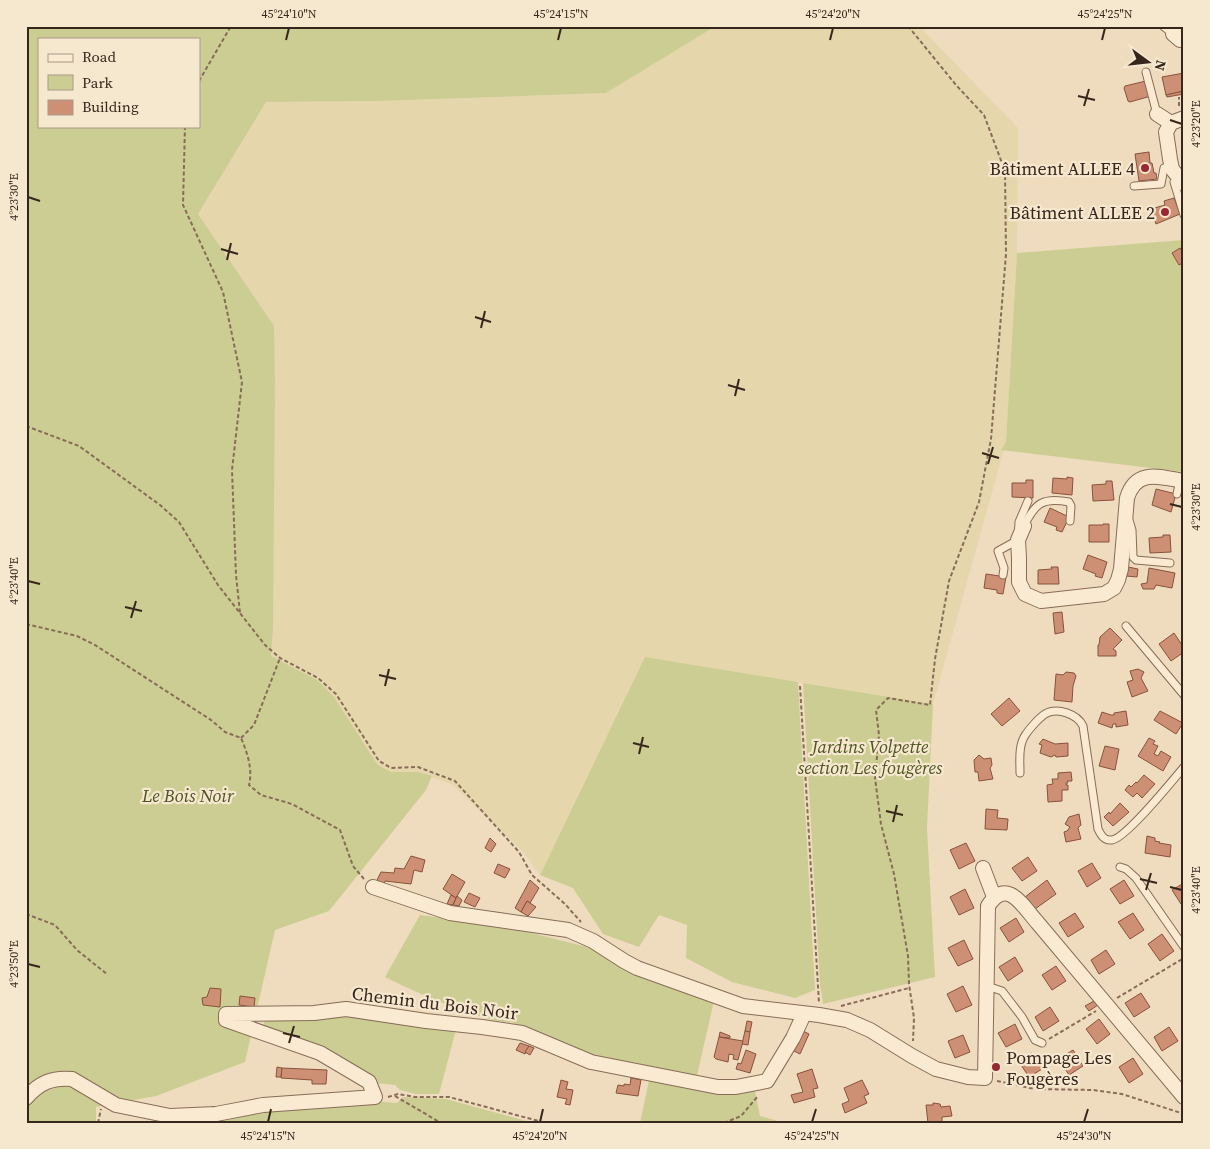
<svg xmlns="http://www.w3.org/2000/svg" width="1210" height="1149" viewBox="0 0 1210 1149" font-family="'Source Serif 4',serif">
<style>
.farmland{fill:#e5d6ac}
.green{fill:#cccd93;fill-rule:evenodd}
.building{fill:#ce9074;stroke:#88523c}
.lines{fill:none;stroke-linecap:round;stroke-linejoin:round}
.service-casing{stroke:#886c57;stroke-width:9}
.minor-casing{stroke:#886c57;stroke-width:16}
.path{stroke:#886c57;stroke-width:2;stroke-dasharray:4 2.5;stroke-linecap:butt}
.service{stroke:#faead2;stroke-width:7}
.minor{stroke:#faead2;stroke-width:14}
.ticks{fill:none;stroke:#37261c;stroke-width:2}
.poi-dot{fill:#982633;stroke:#f6e7cf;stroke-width:2}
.labels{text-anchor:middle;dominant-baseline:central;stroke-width:4.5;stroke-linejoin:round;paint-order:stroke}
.poi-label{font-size:18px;fill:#37261c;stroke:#f6e7cf;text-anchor:end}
.park-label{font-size:18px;font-style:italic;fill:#4d5422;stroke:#f6e7cf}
.street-label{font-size:18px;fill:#37261c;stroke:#f6e7cf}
.neatline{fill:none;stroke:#37261c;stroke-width:2}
.ticks-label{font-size:12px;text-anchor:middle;fill:#37261c}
</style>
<rect width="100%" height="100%" fill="#efdcbf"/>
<polygon class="farmland" points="716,26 919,26 1018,128 1017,253 1006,442 933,704 645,657 540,875 522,851 453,785 418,772 391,772 378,765 369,750 317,680 271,656 273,630 275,392 198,214 266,102 380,101 606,93"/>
<g class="green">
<path d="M26,26h690l-110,67 -226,8 -114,1 -68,112 76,112 1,66 -2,238 -2,26 46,24 16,16 45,69 13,7h27l14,4 -6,14 -97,121 -54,19 -30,132 -89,34 -60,11v16h-70zM39,39h160v87h-160z"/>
<polygon points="1184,240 1184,472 1001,450 1006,442 1017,253"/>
<polygon points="645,657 798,682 815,990 795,998 732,982 686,958 687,925 659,915 639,947 603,934 573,888 540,875"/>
<polygon points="803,683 933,704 927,828 935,977 823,1004 820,984"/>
<path d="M420,915l84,11 87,22 20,13 103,40 -18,79 -112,-25 -60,-24 -12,-9c-23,3 -104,-33 -127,-45z"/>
<polygon points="345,1011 457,1026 439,1094 416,1094 400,1090 395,1085 375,1083 263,1028 266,1015"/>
<polygon points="650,1076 754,1087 760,1116 785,1123 640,1123"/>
<polygon points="403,1097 446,1099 534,1123 156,1123 157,1116 359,1100 397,1103"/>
</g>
<g class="building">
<polygon points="1184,73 1184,91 1166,95 1162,77"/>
<polygon points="1146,81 1151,96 1130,102 1128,101 1124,88 1125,86"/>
<polygon points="1184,91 1184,94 1167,97 1166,95"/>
<polygon points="1149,152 1150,163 1152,163 1154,173 1156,173 1157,179 1139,181 1135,154"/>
<polygon points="1174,198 1180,214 1156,224 1151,209 1165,205 1164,201"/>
<polygon points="1180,248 1184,255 1184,262 1179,265 1172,253"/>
<polygon points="1067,477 1073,478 1072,495 1052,493 1053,478 1067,479"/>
<polygon points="1026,480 1033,480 1033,498 1012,497 1012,483 1026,483"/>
<polygon points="1106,481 1112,481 1114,500 1093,501 1092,485 1106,484"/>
<polygon points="1156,489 1176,494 1171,512 1152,505"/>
<polygon points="1050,508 1069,517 1062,532 1056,530 1057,527 1044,522"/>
<polygon points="1103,524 1109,524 1109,542 1089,542 1089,525 1103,525"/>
<polygon points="1163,535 1170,535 1171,552 1150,553 1149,538 1163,537"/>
<polygon points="1088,555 1107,562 1102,578 1095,576 1096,574 1083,569"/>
<polygon points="1051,567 1058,567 1059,584 1038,584 1038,570 1052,569"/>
<polygon points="1128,567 1138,569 1137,577 1126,576"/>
<polygon points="1149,568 1175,573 1172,588 1156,585 1154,589 1143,589 1141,584 1147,583"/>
<polygon points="986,574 1006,577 1003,594 997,593 997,590 984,588"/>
<polygon points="1062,612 1064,632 1055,634 1053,613"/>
<polygon points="1110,628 1122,640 1113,649 1116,651 1116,656 1098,656 1098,645 1099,645 1100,637"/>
<polygon points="1174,633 1184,648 1184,652 1171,661 1159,644"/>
<polygon points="1138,669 1144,672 1141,678 1148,691 1132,697 1127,682 1133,680 1130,671"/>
<polygon points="1066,672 1074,673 1076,676 1073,686 1072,702 1054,700 1056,674 1063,675"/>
<polygon points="1009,698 1020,711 1002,726 991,714"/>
<polygon points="1126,711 1128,725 1116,727 1116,724 1113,724 1112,728 1098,723 1102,712 1111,715 1114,715 1114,713"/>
<polygon points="1160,711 1183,723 1176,734 1154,720"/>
<polygon points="1149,738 1155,741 1153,744 1158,746 1154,754 1158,756 1161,751 1171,757 1163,771 1138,756"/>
<polygon points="1043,739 1055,744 1068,743 1068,756 1056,757 1055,755 1051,757 1040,753 1042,745 1039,744"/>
<polygon points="1105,746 1119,749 1115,770 1099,766"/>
<polygon points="979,755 984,759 991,758 992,765 990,768 993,779 979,781 978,772 975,772 974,760"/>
<polygon points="1071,772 1072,781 1067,781 1068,783 1066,783 1066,785 1068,785 1068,790 1062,790 1062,801 1048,802 1047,785 1053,784 1052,779 1058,779 1058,773"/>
<polygon points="1144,775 1155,784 1142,798 1137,793 1133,797 1125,790 1129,785 1131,787 1136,782 1137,783"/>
<polygon points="1120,803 1129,812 1113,826 1104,817 1109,812 1110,814"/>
<polygon points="986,809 998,810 997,818 1008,819 1007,830 985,829"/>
<polygon points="1079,814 1081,825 1078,828 1081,839 1066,842 1064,832 1067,831 1070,827 1065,824 1069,817"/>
<polygon points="1147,836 1155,838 1155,841 1160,842 1159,843 1171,845 1170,857 1145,853"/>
<polygon points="490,838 496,844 491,852 485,848"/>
<polygon points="966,843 975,861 959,869 950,850"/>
<polygon points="411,856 425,860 422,872 414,870 411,884 385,881 384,884 377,880 381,872 394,873 395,868 404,869"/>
<polygon points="1028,857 1037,871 1022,881 1012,868"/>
<polygon points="1092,863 1101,878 1087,887 1078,871"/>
<polygon points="498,864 510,869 505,878 494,873"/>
<polygon points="452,874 465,882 456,898 443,889"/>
<polygon points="530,880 539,888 530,903 527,901 521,912 515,908"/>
<polygon points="1047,880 1056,894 1035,909 1025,897"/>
<polygon points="1124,880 1134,896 1120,904 1110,889"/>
<polygon points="1184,883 1184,902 1181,904 1172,890"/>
<polygon points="965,889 974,908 959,915 950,897"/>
<polygon points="469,893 480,898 475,907 464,902"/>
<polygon points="451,895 456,898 453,905 447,904"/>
<polygon points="457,896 462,900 459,906 453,905"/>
<polygon points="527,901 536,907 528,916 521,912"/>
<polygon points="1075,913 1084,927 1068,937 1059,923"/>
<polygon points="1133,913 1144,930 1130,939 1118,922"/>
<polygon points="1016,918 1024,932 1009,942 1000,928"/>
<polygon points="1162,934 1174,951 1160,961 1148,944"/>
<polygon points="964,940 973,959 958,966 948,948"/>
<polygon points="1106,950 1115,964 1099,974 1091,960"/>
<polygon points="1015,957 1023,971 1008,981 999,967"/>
<polygon points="1056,966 1066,981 1052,990 1042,975"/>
<polygon points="963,986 972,1005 956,1012 947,994"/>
<polygon points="210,988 221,989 220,1007 203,1005 202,998 207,997"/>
<polygon points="1141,993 1150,1007 1134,1017 1125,1003"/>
<polygon points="240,996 255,998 254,1007 239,1005"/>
<polygon points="1094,1001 1098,1005 1089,1011 1085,1006"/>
<polygon points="1050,1007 1059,1021 1043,1031 1035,1017"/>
<polygon points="1099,1019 1110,1034 1097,1044 1086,1029"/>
<polygon points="747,1021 752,1022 750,1032 745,1031"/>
<polygon points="1015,1024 1022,1039 1006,1047 998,1033"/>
<polygon points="1169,1027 1178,1041 1162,1051 1154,1037"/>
<polygon points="801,1030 809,1034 800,1054 792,1050"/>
<polygon points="745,1031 750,1032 748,1045 742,1044"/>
<polygon points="720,1032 730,1036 730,1038 719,1037"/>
<polygon points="963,1035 970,1052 955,1058 948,1041"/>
<polygon points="719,1037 743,1041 738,1060 733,1059 734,1055 729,1054 728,1062 716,1059 714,1057"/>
<polygon points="520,1043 529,1046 525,1054 516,1050"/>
<polygon points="529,1046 534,1048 530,1055 525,1052"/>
<polygon points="746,1050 756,1054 750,1073 736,1069 738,1063 741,1064"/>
<polygon points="1073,1050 1083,1066 1069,1075 1059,1059"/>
<polygon points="1032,1053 1036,1059 1041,1056 1047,1066 1029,1077 1019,1062"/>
<polygon points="1133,1058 1143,1074 1129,1083 1119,1067"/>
<polygon points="277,1067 282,1068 281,1077 276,1077"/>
<polygon points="282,1068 327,1070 326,1084 312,1084 312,1080 281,1078"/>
<polygon points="812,1069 818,1088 813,1089 815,1097 794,1103 791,1095 803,1092 797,1074"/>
<polygon points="631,1078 641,1080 638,1096 616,1093 618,1085 624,1086 624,1084 630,1085"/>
<polygon points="561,1080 568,1082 566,1089 573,1090 570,1105 565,1104 567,1099 557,1097"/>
<polygon points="862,1080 869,1094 864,1096 867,1103 845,1113 842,1104 849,1101 844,1088"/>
<polygon points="933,1103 940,1104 941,1107 950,1106 952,1116 942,1117 942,1123 928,1123 926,1105 933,1105"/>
</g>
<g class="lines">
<defs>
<g id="service">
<polyline points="1163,26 1173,34"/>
<polyline points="1178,26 1178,29"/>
<polyline points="1146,72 1157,114"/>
<polyline points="1174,182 1184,215"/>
<polyline points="1134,186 1161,184 1164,168"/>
<polyline points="1177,494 1180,480"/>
<polyline points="1129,520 1132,530 1133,557 1136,560 1170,563"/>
<path d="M1024,526c11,-23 19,-29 45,-24l2,4 -1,15"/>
<polyline points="1003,575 1004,568 998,551 1018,540 1019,522 1028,501"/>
<polyline points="1126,626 1184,695"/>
<path d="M1020,773c0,-13 -2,-28 6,-39 4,-6 13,-16 19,-20 13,-7 32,0 38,12l15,103c3,6 6,12 14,11 14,-2 61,-60 72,-73"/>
<polyline points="1120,867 1126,869 1136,878 1184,947"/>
<polyline points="987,986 1002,991 1022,1017 1035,1040 1042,1043"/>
</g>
<g id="minor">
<polyline points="1173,34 1180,40 1184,40"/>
<polyline points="1157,114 1171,123"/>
<polyline points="1184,118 1171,123 1166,132 1170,159 1172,169 1184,184"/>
<path d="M1024,526l-6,14 1,18v24l6,12 16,7 63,-7 10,-6 4,-8 3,-11 6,-71c9,-30 33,-21 57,-17"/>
<polyline points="983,868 994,897"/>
<path d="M373,887l77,26 118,17 25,11 31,20 13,7 106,38 76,9 28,5 23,10 42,26 24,13 32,8 17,1 3,-172c19,-29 34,-1 49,16l147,175"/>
<path d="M26,1098c13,-15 26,-21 46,-19l44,26 54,11 46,-2 47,-9 112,-8 -6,-15 -49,-29 -94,-33v-6l88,-1 32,-4 80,12 56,6 40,6 69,29 127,25h18l31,-6 26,-43 11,-24"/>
</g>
</defs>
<use href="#service" class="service-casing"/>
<use href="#minor" class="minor-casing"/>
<g class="path">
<polyline points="908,26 956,85 984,115 1005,171 1006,254 991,439 979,502 949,581 935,659 930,705 888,698 876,710 879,735 875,778 881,824 894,874 908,956 909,984 914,1018 913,1041"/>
<polyline points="199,81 231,26"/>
<polyline points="1179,106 1179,97"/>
<polyline points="185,126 183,205 223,292 242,382 232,470 236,575 240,613"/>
<polyline points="26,426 79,446 160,505 179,522 218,585 265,645 280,658 318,678 336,694 379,761 391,768 418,767 455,781 519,852 532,875 565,904 581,922"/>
<path d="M26,624l51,12 18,9 116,75 14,12 16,6c6,14 12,31 8,47l12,10 31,9 48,26 13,36 11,13"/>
<polyline points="800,686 819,1003"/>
<polyline points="241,738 254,725 280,658"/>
<polyline points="26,914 55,925 77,950 108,975"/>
<polyline points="1117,998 1184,958"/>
<polyline points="841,1006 909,988"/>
<polyline points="1049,1039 1096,1011"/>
<polyline points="997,1081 1035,1089 1093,1090 1122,1094 1184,1114"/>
<polyline points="395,1096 441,1123"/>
<polyline points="388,1097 398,1094 415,1097 449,1097 546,1123"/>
<polyline points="98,1123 101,1109"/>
<polyline points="599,1123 620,1123"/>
<polyline points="724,1123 741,1116 758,1096"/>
</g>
<use href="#service" class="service"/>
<use href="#minor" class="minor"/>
</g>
<path class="ticks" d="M286,40l3,-12M558,40l3,-12M830,40l3,-12M1102,40l3,-12M1078,96l17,4M1084,106l5,-17M1170,120l12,4M28,197l12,4M221,249l17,5M227,260l4,-17M475,317l16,5M481,328l4,-17M728,385l17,5M735,396l4,-17M982,453l17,5M988,464l5,-17M1170,504l12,3M28,581l12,3M125,607l17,4M131,618l5,-17M379,675l17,4M385,686l4,-17M633,743l16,4M639,754l4,-17M886,811l17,4M893,822l4,-17M1140,879l17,4M1170,887l12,3M1146,890l5,-17M28,964l12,3M283,1033l17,4M289,1043l5,-17M268,1122l3,-13M540,1122l3,-13M812,1122l4,-13M1084,1122l4,-13"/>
<g class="poi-dot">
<circle cx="1145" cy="168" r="5"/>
<circle cx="1165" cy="212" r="5"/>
<circle cx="996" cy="1067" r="5"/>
</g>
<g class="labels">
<g class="poi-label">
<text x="1135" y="168">Bâtiment ALLEE 4</text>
<text x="1155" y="212">Bâtiment ALLEE 2</text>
<text x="1006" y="1057" text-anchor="start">Pompage Les<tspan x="1006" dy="21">Fougères</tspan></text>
</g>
<g class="park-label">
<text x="870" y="746">Jardins Volpette<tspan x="870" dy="21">section Les fougères</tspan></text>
<text x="188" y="795">Le Bois Noir</text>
</g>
<g class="street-label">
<text transform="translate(435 1003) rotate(7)">Chemin du Bois Noir</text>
</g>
</g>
<rect width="1210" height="1149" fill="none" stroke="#f6e7cf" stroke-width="55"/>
<rect x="38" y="38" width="162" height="90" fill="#f6e7cf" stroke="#aa9a87"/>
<rect x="48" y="54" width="25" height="8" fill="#faead2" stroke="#aa9a87"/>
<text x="82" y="62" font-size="15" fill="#37261c">Road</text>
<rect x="48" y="75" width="25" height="15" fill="#cccd93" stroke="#aa9a87"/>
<text x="82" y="88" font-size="15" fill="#37261c">Park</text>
<rect x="48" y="100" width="25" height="15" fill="#ce9074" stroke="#aa9a87"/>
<text x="82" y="112" font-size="15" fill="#37261c">Building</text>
<g transform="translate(1148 62) rotate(105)" stroke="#f6e7cf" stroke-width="4" paint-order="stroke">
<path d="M0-4L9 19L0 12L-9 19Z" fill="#37261c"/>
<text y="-8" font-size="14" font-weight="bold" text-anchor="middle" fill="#37261c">N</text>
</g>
<rect x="28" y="28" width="1154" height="1094" class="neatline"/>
<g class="ticks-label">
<text x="289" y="18">45°24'10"N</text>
<text x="561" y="18">45°24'15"N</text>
<text x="833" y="18">45°24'20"N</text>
<text x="1105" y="18">45°24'25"N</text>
<text transform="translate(1196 124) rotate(-90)" y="4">4°23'20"E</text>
<text transform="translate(14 197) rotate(-90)" y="4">4°23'30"E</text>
<text transform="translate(1196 507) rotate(-90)" y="4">4°23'30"E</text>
<text transform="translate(14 581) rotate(-90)" y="4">4°23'40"E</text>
<text transform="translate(1196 890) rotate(-90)" y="4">4°23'40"E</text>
<text transform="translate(14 964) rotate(-90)" y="4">4°23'50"E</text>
<text x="268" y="1140">45°24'15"N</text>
<text x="540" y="1140">45°24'20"N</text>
<text x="812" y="1140">45°24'25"N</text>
<text x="1084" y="1140">45°24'30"N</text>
</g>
</svg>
